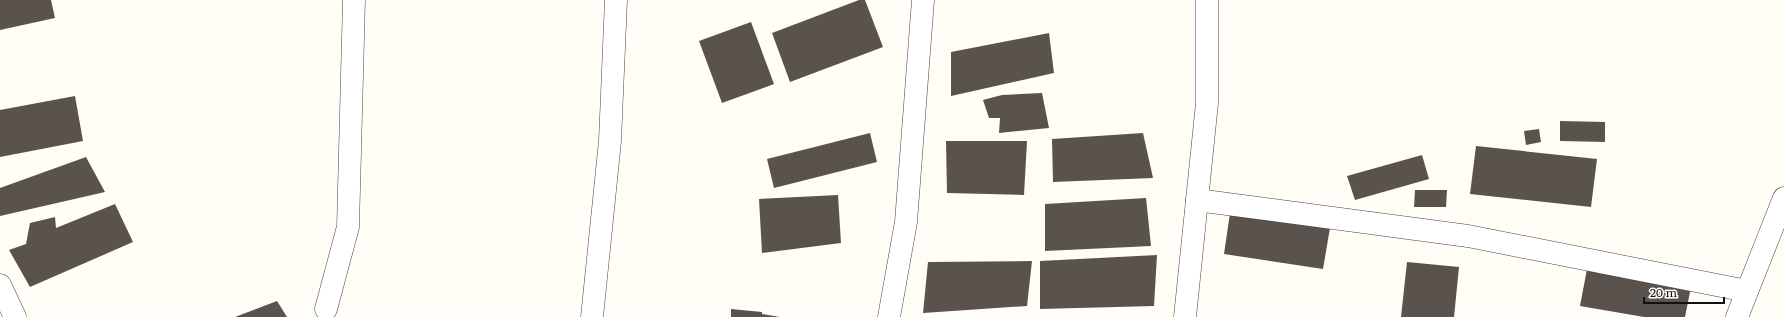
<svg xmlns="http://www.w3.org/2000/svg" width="1784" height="317" viewBox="0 0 1784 317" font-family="Literata,serif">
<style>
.building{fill:#5a524d}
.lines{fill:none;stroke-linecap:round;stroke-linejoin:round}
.street-casing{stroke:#444;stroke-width:23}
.street{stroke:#fff;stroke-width:22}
</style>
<rect width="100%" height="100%" fill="#fffdf5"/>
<g class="building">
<polygon points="0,0 51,0 55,18 0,30"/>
<polygon points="859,0 865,0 883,47 790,82 772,33"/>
<polygon points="751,22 774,84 722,103 699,41"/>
<polygon points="1049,33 1054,73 951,96 951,52"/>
<polygon points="1042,93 1049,128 999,133 1000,118 989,118 983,100 1002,95"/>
<polygon points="75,96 83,141 0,157 0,110"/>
<polygon points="1560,121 1605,122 1605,142 1560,141"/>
<polygon points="1539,129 1541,142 1526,145 1524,131"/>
<polygon points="870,133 877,162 774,188 767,159"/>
<polygon points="1143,133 1153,178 1053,182 1052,139"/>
<polygon points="946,141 1027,141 1024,195 947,193"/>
<polygon points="1476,146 1597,159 1591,207 1470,194"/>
<polygon points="1422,155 1429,179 1355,200 1347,176"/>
<polygon points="86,157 105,192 0,216 0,188"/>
<polygon points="1415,190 1447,190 1446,207 1414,207"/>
<polygon points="838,195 841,243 762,253 759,199"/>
<polygon points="1146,198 1151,246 1045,251 1045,204"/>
<polygon points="115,204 133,242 30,287 9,250 26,244 30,223 55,217 56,228"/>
<polygon points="1230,213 1330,228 1323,269 1224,254"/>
<polygon points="1157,255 1154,306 1040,309 1040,261"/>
<polygon points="1032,261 1027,306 923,313 928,262"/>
<polygon points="1407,262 1459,267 1454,317 1401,317"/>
<polygon points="1587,269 1691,287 1685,317 1644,317 1580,306"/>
<polygon points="277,301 287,317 235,317"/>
<polygon points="731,309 762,312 762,314 780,317 731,317"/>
</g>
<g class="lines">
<defs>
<g id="street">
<polyline points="1197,200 1468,236 1747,291"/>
<polyline points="0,285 15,317"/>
<polyline points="326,309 348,227 354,0"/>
<polyline points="592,317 610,141 616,0"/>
<polyline points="889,317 906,222 923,0"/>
<polyline points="1185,317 1207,103 1207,0"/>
<polyline points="1737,317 1784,198"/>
</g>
</defs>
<use href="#street" class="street-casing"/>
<use href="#street" class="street"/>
</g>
<path d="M1644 297v6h80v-6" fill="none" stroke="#111111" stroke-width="2"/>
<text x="1650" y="297" font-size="12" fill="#111111" stroke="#ffffff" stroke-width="3" paint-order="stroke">20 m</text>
</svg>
